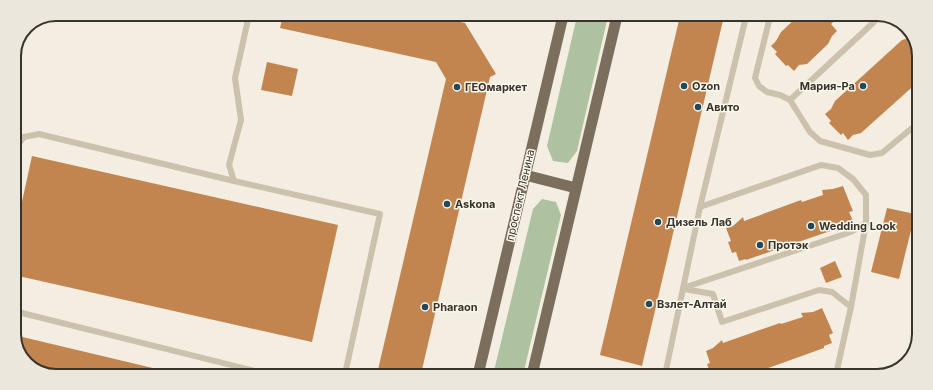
<svg xmlns="http://www.w3.org/2000/svg" width="933" height="390" viewBox="0 0 933 390" font-family="Inter,sans-serif">
<style>
.green{fill:#afc2a0}
.building{fill:#c2854f}
.lines{fill:none;stroke-linecap:round;stroke-linejoin:round}
.service{stroke:#cbc1ac;stroke-width:6}
.primary{stroke:#7b6e5d;stroke-width:11}
.poi-dot{fill:#21495a;stroke:#faf7ed;stroke-width:1.5}
.labels{text-anchor:middle;dominant-baseline:central;stroke-width:3;stroke-linejoin:round;paint-order:stroke}
.poi-label{font-size:11px;font-weight:bold;fill:#39332b;stroke:#faf7ed;text-anchor:start}
.street-label{font-size:11px;fill:#39332b;stroke:#faf7ed}
.rim{fill:none;stroke:#39332b;stroke-width:2}
</style>
<rect width="100%" height="100%" fill="#f3eee1"/>
<g class="green">
<polygon points="577,16 608,16 577,151 568,163 553,161 547,146"/>
<polygon points="542,199 556,202 561,215 523,375 493,375 533,209"/>
</g>
<g class="building">
<polygon points="283,15 429,15 465,23 496,74 490,77 421,374 377,374 446,79 436,62 280,28"/>
<polygon points="680,16 724,16 642,366 600,355"/>
<polygon points="797,17 839,17 831,24 837,31 832,36 828,44 807,64 799,65 794,71 788,65 786,66 775,54 777,52 771,46 776,41 781,32"/>
<polygon points="913,37 919,53 919,81 861,133 853,135 848,140 843,133 841,135 829,123 831,121 825,114 831,109 835,101 902,40"/>
<polygon points="267,62 298,69 292,96 261,90"/>
<polygon points="32,156 338,225 312,342 14,275 14,238"/>
<polygon points="843,186 853,211 849,212 853,221 844,224 845,226 746,260 746,259 739,261 736,252 732,253 728,242 731,241 726,228 733,226 743,217 744,221 801,200 802,202 823,195 822,190 833,189"/>
<polygon points="887,208 915,214 899,279 871,272"/>
<polygon points="835,261 842,277 826,283 820,268"/>
<polygon points="822,308 833,333 829,335 832,343 824,346 824,348 746,376 711,375 707,364 710,363 706,351 713,348 722,340 723,343 780,323 781,324 803,317 801,313 813,312"/>
<polygon points="14,335 157,369 156,373 40,373 22,359"/>
</g>
<g class="lines">
<g class="service">
<polyline points="249,15 235,78 241,120 229,165 234,181 380,214 345,374"/>
<polyline points="770,17 755,78 759,86 767,92 780,95 790,100 810,132 820,141 870,155 882,153 918,123"/>
<polyline points="790,100 874,22 878,17"/>
<polyline points="14,149 24,137 39,134 234,181"/>
<polyline points="683,288 851,232 866,223 866,195 853,179 838,168 821,165 700,207"/>
<polyline points="684,289 713,294 722,322 819,290 832,292 851,307 837,370 818,376"/>
<polyline points="851,307 866,223"/>
<polyline points="14,311 267,374"/>
<polyline points="665,375 700,207 746,17"/>
</g>
<g class="primary">
<polyline points="525,175 576,188"/>
<polyline points="478,375 563,16"/>
<polyline points="532,375 617,16"/>
</g>
</g>
<g class="poi-dot">
<circle cx="684" cy="86" r="4"/>
<circle cx="863" cy="86" r="4"/>
<circle cx="457" cy="87" r="4"/>
<circle cx="698" cy="107" r="4"/>
<circle cx="447" cy="204" r="4"/>
<circle cx="658" cy="222" r="4"/>
<circle cx="811" cy="226" r="4"/>
<circle cx="760" cy="245" r="4"/>
<circle cx="649" cy="304" r="4"/>
<circle cx="425" cy="307" r="4"/>
</g>
<g class="labels">
<g class="poi-label">
<text x="692" y="86">Ozon</text>
<text x="855" y="86" text-anchor="end">Мария-Ра</text>
<text x="465" y="87">ГЕОмаркет</text>
<text x="706" y="107">Авито</text>
<text x="455" y="204">Askona</text>
<text x="666" y="222">Дизель Лаб</text>
<text x="819" y="226">Wedding Look</text>
<text x="768" y="245">Протэк</text>
<text x="657" y="304">Взлет-Алтай</text>
<text x="433" y="307">Pharaon</text>
</g>
<g class="street-label">
<text transform="translate(520 195) rotate(-77)">проспект Ленина</text>
</g>
</g>
<path d="M0 0H933V390H0ZM56 21H877A35 35 0 0 1 912 56V334A35 35 0 0 1 877 369H56A35 35 0 0 1 21 334V56A35 35 0 0 1 56 21Z" fill="#ebe7dd" fill-rule="evenodd"/>
<path class="rim" d="M56 21H877A35 35 0 0 1 912 56V334A35 35 0 0 1 877 369H56A35 35 0 0 1 21 334V56A35 35 0 0 1 56 21Z"/>
</svg>
